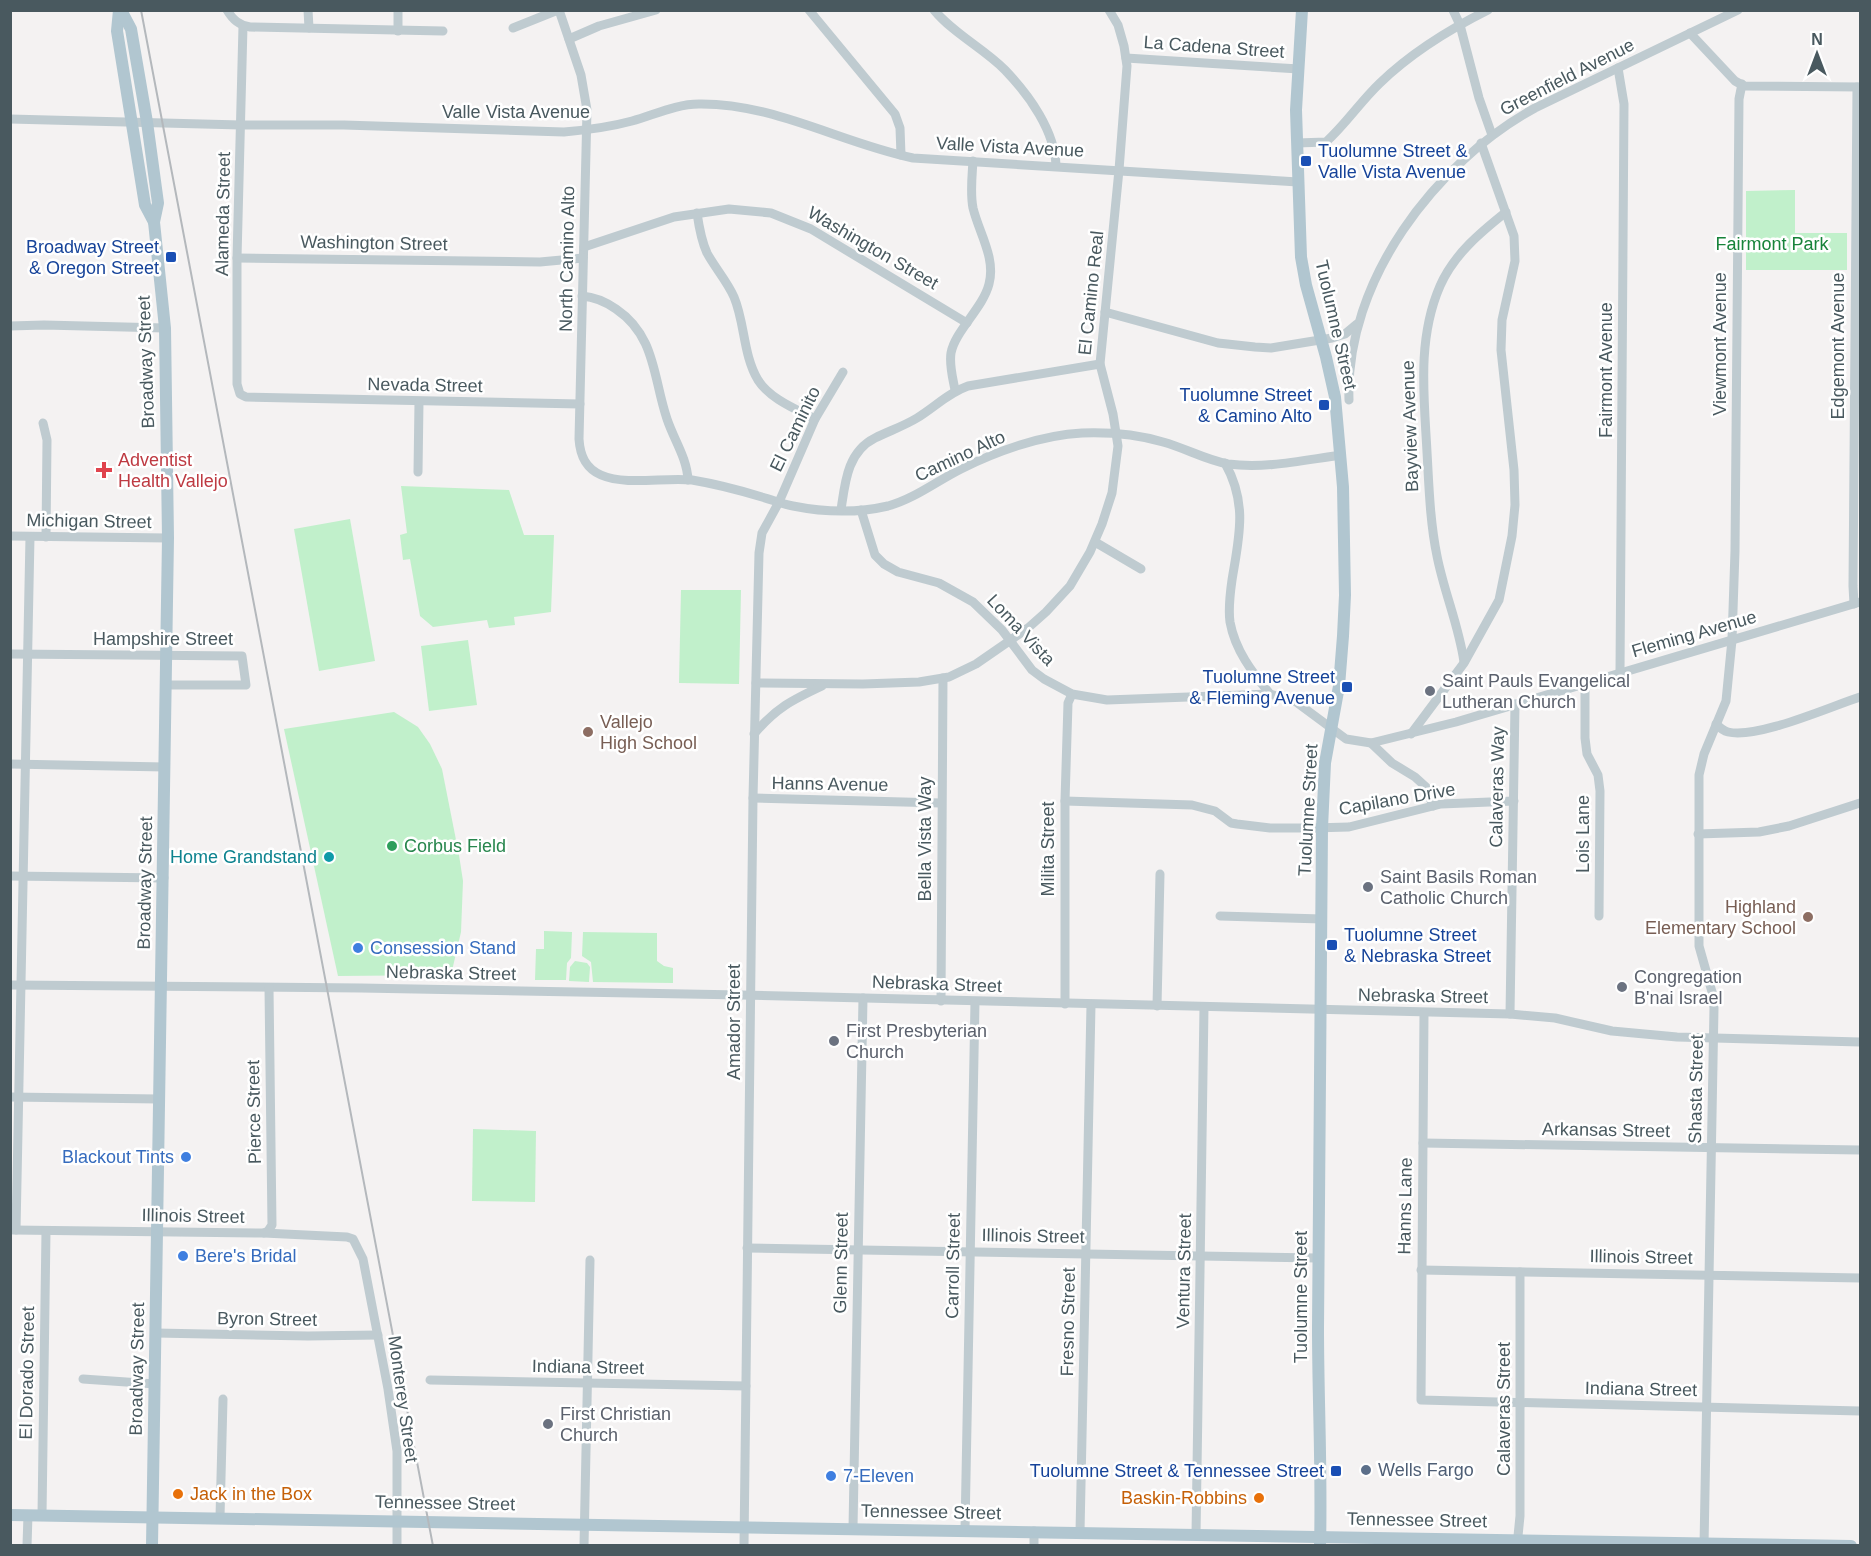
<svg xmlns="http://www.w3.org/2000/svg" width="1871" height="1556" viewBox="0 0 1871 1556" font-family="Arial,sans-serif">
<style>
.green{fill:#c1f0cb}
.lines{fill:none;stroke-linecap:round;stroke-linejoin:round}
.minor{stroke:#bfcbd0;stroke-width:9}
.major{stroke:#b1c6d0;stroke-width:12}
.rail{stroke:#b4b8bc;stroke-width:2}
.transit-dot{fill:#1a4fb4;stroke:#fff;stroke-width:2}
.health-dot{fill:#e0444e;stroke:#fff;stroke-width:2}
.worship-dot{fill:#6b7280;stroke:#fff;stroke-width:2}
.education-dot{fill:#8d6e63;stroke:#fff;stroke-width:2}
.leisure-dot{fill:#2e9e5b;stroke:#fff;stroke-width:2}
.culture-dot{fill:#0f9aa8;stroke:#fff;stroke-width:2}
.shop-dot{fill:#3f7fe0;stroke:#fff;stroke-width:2}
.service-dot{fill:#5c6f8a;stroke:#fff;stroke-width:2}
.food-dot{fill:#e8710a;stroke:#fff;stroke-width:2}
.labels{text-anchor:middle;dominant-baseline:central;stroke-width:5;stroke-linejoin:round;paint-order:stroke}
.street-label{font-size:18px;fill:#49595f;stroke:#fff}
.transit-label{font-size:18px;fill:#164399;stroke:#fff;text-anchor:end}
.park-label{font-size:18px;fill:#17833a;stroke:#fff}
.health-label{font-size:18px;fill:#be3a42;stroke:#fff;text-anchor:start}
.worship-label{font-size:18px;fill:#5b616d;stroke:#fff;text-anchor:start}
.education-label{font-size:18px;fill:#785e54;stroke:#fff;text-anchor:start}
.leisure-label{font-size:18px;fill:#27864d;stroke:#fff;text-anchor:start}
.culture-label{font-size:18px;fill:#0d838f;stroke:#fff;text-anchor:end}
.shop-label{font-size:18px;fill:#366cbe;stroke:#fff;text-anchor:start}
.service-label{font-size:18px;fill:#4e5e75;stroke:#fff;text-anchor:start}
.food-label{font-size:18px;fill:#c56008;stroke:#fff;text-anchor:start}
</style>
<rect width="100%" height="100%" fill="#f4f2f2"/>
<g class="green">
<polygon points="1795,190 1795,233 1847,233 1847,270 1746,270 1746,191"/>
<polygon points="401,486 509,490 524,535 554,535 551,612 514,617 515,625 489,628 487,620 433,627 420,616 410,559 403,560 400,535 407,533"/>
<polygon points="350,519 375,661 319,671 294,529"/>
<polygon points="681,590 741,590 739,684 679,683"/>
<polygon points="468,640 477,705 429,711 421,646"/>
<polygon points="394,712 418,727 430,744 442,769 459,855 463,881 461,932 451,975 338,976 284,729"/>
<polygon points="544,931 572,932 571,958 567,963 566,980 535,980 536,949 544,949"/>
<polygon points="583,932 657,933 657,961 664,966 673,968 673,983 593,982 591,962 582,956"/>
<polygon points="575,961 587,963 590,967 589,982 569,981 570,967"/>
<polygon points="473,1129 536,1131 535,1202 472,1201"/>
</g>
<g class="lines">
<g class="minor">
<path d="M227,10c6,10 12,15 23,17l193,4"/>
<polyline points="308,10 309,28"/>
<path d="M559,10l22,65 6,35 -8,329c1,16 6,29 22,36 26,11 63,2 91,5 24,4 47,10 70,17 11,3 20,7 31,9 30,6 65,7 95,0 26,-7 49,-25 73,-37 36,-18 81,-34 121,-36 28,-1 54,1 81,9 22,6 43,18 65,22 38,5 76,-4 113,-9"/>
<polyline points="809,10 895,114 900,128 901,155"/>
<path d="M934,10c20,24 49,38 71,60 24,25 50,61 51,96"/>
<polyline points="1453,10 1460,25 1479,98 1492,135"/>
<polyline points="243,26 237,258 237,384 240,394 246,397 580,404"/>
<polyline points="513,28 558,10"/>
<polyline points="398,31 398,10"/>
<polyline points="1690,33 1735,81 1744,86 1860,87"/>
<polyline points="569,39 599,26 656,10"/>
<polyline points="1126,58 1299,69"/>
<polyline points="1618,68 1624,104 1620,672"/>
<path d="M10,119l231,6h103l220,7c23,-2 46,-5 68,-11 22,-6 44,-17 67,-17 75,-1 142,39 214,54l385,24"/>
<path d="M1297,143l29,-1c20,-18 34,-40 54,-59 32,-31 68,-53 108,-73"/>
<path d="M697,213c2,14 4,27 10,40 8,15 20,28 27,44 11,26 9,58 24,83 12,19 38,29 57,39"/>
<polyline points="584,247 674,217 729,209 771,213 811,229 967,323"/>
<polyline points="237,258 540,262 583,258"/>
<path d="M582,296c13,1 24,6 34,13 40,27 37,69 51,110 7,21 20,39 21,61"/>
<polyline points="1105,312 1218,343 1255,347 1271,348 1332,338 1345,334 1357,324"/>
<polyline points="10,326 44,325 165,328"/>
<path d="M955,390c-2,-11 -6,-25 -4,-37 4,-22 32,-45 38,-69 7,-26 -10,-51 -16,-76 -3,-15 -1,-31 0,-47"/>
<path d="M1349,400c-4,-119 86,-237 186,-292l203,-98"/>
<polyline points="43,423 47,440 46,537"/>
<path d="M1225,463c23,41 14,74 7,117 -2,14 -4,28 -2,42 5,28 22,50 40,72"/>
<polyline points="418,472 419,402"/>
<path d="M841,510c4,-27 6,-58 34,-72 14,-7 29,-12 42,-20 18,-11 31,-25 51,-32l132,-22"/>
<polyline points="861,510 875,555 884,564 898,572 939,583 973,602 1002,630 1032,670 1044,679 1072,694 1107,700 1270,694 1296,702 1346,739 1371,743 1456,722 1860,602"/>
<polyline points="10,536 168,538"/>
<polyline points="1095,542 1141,569"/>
<polyline points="1854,604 1853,586 1857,87"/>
<polyline points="10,654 242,656 246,685 166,685"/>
<path d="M1464,662c-5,-36 -20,-70 -27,-106 -7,-34 -8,-69 -10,-104 -3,-56 -10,-113 13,-166 14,-32 41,-54 66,-74"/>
<polyline points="756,683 863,684 919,682 949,677 976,664 1028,628 1046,612 1070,586 1090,552 1102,524 1112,493 1118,446 1113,414 1100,364 1119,170 1127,66 1124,46 1118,25 1109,10"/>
<polyline points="1585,683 1585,738 1587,754 1598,775 1600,791 1599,916"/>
<path d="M1716,724c3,3 8,7 12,8 30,7 101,-25 132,-35"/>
<path d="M754,734c22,-26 38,-34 68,-48"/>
<polyline points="1411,734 1464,663 1499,600 1512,536 1515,505 1514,470 1501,350 1502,320 1515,261 1514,236 1481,143"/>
<polyline points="1371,743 1392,763 1415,777 1426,787 1433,806"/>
<polyline points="10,764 165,767"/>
<polyline points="753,798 941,803"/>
<polyline points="1065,801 1192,805 1215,811 1231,823 1237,824 1270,828 1312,828 1349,827 1441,804 1514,801"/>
<polyline points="1698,834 1759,832 1789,826 1860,803"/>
<polyline points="10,876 164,878"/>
<polyline points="1220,916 1322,919"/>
<polyline points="10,985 361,988 741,995 1510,1014 1555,1018 1612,1031 1677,1037 1860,1042"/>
<polyline points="941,1001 943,678"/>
<polyline points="1065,1004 1065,801 1068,703 1072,694"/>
<polyline points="1157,1006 1160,874"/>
<polyline points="1424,1013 1421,1400 1860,1411"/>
<polyline points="1510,1014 1515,704"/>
<polyline points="10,1097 159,1099"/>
<polyline points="1423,1143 1860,1150"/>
<polyline points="13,1230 264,1233 347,1237 353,1239 363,1259 388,1389 397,1451 397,1546"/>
<polyline points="16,1230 30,537"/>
<polyline points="264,1233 268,1231 272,1225 269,988"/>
<polyline points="747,1248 1318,1258"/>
<polyline points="1421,1270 1860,1278"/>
<polyline points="156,1333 308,1336 378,1335"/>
<polyline points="83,1379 155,1384"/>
<polyline points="430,1380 746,1386"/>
<polyline points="42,1515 46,1231"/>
<polyline points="220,1517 223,1399"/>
<polyline points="853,1528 863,998"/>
<polyline points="965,1530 975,1002"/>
<polyline points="1080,1532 1091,1005"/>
<polyline points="1196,1535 1204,1007"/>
<polyline points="27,1546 28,1515"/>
<polyline points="584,1546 590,1260"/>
<polyline points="744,1546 753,798 759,553 762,533 779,502 815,419 843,372"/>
<polyline points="1034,1546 1034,1531"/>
<polyline points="1517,1546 1520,1516 1520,1272"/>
<polyline points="1704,1546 1714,1008 1712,992 1699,946 1699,775 1704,754 1726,701 1732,640 1735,551 1739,99 1742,84"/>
</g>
<g class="major">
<polyline points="119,10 117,31 145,205 154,222"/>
<polyline points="121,10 131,29 147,122 158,203 154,222 165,328 168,538 152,1546"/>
<path d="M1302,10l-6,100 5,147 5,28 20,72 9,40 8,90 2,108 -2,41 -4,50 -14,77 -3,65c-1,167 -3,333 -4,500 0,72 4,145 2,218"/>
<polyline points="10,1515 1851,1546"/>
</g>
<polyline class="rail" points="141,10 433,1546"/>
</g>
<g class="transit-dot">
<rect x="1300" y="155" width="12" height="12" rx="3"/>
<rect x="165" y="251" width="12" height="12" rx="3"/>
<rect x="1318" y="399" width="12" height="12" rx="3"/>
<rect x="1341" y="681" width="12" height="12" rx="3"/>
<rect x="1326" y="939" width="12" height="12" rx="3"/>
<rect x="1330" y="1465" width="12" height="12" rx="3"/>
</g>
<path class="health-dot" d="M101 461h6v6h6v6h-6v6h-6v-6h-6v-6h6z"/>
<g class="worship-dot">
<circle cx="1430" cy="691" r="6"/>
<circle cx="1368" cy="887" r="6"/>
<circle cx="1622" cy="987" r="6"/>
<circle cx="834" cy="1041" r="6"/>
<circle cx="548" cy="1424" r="6"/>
</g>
<g class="education-dot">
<circle cx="588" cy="732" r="6"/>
<circle cx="1808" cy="917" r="6"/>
</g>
<circle class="leisure-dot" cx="392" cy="846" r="6"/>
<circle class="culture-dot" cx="329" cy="857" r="6"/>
<g class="shop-dot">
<circle cx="358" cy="948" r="6"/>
<circle cx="186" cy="1157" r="6"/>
<circle cx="183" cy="1256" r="6"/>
<circle cx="831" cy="1476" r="6"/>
</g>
<circle class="service-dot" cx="1366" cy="1470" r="6"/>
<g class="food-dot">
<circle cx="178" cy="1494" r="6"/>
<circle cx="1259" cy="1498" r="6"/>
</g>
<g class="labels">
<g class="street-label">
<text transform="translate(1214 47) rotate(4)">La Cadena Street</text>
<text transform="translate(1567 77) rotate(-27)">Greenfield Avenue</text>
<text x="516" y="112">Valle Vista Avenue</text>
<text transform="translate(1010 147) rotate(3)">Valle Vista Avenue</text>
<text transform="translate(223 214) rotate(-89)">Alameda Street</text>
<text transform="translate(374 243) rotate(1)">Washington Street</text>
<text transform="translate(873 248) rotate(30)">Washington Street</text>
<text transform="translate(567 259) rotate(-89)">North Camino Alto</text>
<text transform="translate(1091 293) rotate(-84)">El Camino Real</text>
<text transform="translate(1336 325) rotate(77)">Tuolumne Street</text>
<text transform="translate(1720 344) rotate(-90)">Viewmont Avenue</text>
<text transform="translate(1838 346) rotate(-90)">Edgemont Avenue</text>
<text transform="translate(146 362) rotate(-92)">Broadway Street</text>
<text transform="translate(1606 370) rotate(-90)">Fairmont Avenue</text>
<text transform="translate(425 385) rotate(1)">Nevada Street</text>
<text transform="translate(1410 426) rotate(-92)">Bayview Avenue</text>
<text transform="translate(795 429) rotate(-64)">El Caminito</text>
<text transform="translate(960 456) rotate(-25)">Camino Alto</text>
<text transform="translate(89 521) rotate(1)">Michigan Street</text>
<text transform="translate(1021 630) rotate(47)">Loma Vista</text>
<text transform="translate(1694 634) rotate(-16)">Fleming Avenue</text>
<text x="163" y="639">Hampshire Street</text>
<text transform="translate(830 784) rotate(1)">Hanns Avenue</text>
<text transform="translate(1497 787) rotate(-89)">Calaveras Way</text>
<text transform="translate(1397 799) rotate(-10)">Capilano Drive</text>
<text transform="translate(1308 810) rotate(-87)">Tuolumne Street</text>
<text transform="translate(1583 834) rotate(-90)">Lois Lane</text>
<text transform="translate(925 839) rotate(-90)">Bella Vista Way</text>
<text transform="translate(1048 849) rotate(-90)">Milita Street</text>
<text transform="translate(145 883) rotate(-89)">Broadway Street</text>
<text transform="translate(451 973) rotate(1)">Nebraska Street</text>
<text transform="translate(937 984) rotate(2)">Nebraska Street</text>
<text transform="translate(1423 996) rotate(1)">Nebraska Street</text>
<text transform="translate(734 1022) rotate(-90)">Amador Street</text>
<text transform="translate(1696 1089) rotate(-89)">Shasta Street</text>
<text transform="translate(254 1112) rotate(-91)">Pierce Street</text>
<text transform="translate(1606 1130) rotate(1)">Arkansas Street</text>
<text transform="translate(1405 1206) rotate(-89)">Hanns Lane</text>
<text transform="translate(193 1216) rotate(1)">Illinois Street</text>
<text transform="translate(1033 1236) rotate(1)">Illinois Street</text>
<text transform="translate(1641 1257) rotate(1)">Illinois Street</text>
<text transform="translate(841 1263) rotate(-89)">Glenn Street</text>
<text transform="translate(953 1266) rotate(-89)">Carroll Street</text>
<text transform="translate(1184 1271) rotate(-89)">Ventura Street</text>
<text transform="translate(1301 1297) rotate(-90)">Tuolumne Street</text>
<text transform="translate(267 1319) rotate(1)">Byron Street</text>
<text transform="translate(1068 1322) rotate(-89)">Fresno Street</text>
<text transform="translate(588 1367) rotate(1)">Indiana Street</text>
<text transform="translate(137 1369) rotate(-89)">Broadway Street</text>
<text transform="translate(27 1373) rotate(-89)">El Dorado Street</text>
<text transform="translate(1641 1389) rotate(1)">Indiana Street</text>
<text transform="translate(403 1399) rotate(82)">Monterey Street</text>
<text transform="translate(1504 1409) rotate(-90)">Calaveras Street</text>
<text transform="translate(445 1503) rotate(1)">Tennessee Street</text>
<text transform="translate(931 1512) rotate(1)">Tennessee Street</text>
<text transform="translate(1417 1520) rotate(1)">Tennessee Street</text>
</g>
<g class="transit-label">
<text x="1318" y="151" text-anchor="start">Tuolumne Street &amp;<tspan x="1318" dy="21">Valle Vista Avenue</tspan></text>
<text x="159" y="247">Broadway Street<tspan x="159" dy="21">&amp; Oregon Street</tspan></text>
<text x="1312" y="395">Tuolumne Street<tspan x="1312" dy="21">&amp; Camino Alto</tspan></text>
<text x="1335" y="677">Tuolumne Street<tspan x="1335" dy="21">&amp; Fleming Avenue</tspan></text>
<text x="1344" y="935" text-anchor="start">Tuolumne Street<tspan x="1344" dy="21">&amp; Nebraska Street</tspan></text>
<text x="1324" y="1471">Tuolumne Street &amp; Tennessee Street</text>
</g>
<g class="park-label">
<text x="1772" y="244">Fairmont Park</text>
</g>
<g class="health-label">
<text x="118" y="460">Adventist<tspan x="118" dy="21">Health Vallejo</tspan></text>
</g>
<g class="worship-label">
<text x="1442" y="681">Saint Pauls Evangelical<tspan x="1442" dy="21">Lutheran Church</tspan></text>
<text x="1380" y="877">Saint Basils Roman<tspan x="1380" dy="21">Catholic Church</tspan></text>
<text x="1634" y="977">Congregation<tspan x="1634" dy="21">B'nai Israel</tspan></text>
<text x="846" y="1031">First Presbyterian<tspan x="846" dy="21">Church</tspan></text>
<text x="560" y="1414">First Christian<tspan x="560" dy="21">Church</tspan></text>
</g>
<g class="education-label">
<text x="600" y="722">Vallejo<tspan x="600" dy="21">High School</tspan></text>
<text x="1796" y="907" text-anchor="end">Highland<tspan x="1796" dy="21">Elementary School</tspan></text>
</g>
<g class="leisure-label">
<text x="404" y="846">Corbus Field</text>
</g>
<g class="culture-label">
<text x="317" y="857">Home Grandstand</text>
</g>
<g class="shop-label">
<text x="370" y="948">Consession Stand</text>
<text x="174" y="1157" text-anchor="end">Blackout Tints</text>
<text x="195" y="1256">Bere's Bridal</text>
<text x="843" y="1476">7-Eleven</text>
</g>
<g class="service-label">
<text x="1378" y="1470">Wells Fargo</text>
</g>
<g class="food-label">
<text x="190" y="1494">Jack in the Box</text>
<text x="1247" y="1498" text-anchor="end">Baskin-Robbins</text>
</g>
</g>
<rect width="1871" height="1556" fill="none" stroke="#49595f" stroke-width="24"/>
<g transform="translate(1817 54)" stroke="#ffffff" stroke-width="4.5" paint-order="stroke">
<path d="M0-4.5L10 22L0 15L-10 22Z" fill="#49595f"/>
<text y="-9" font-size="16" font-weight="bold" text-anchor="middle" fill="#49595f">N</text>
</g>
</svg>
